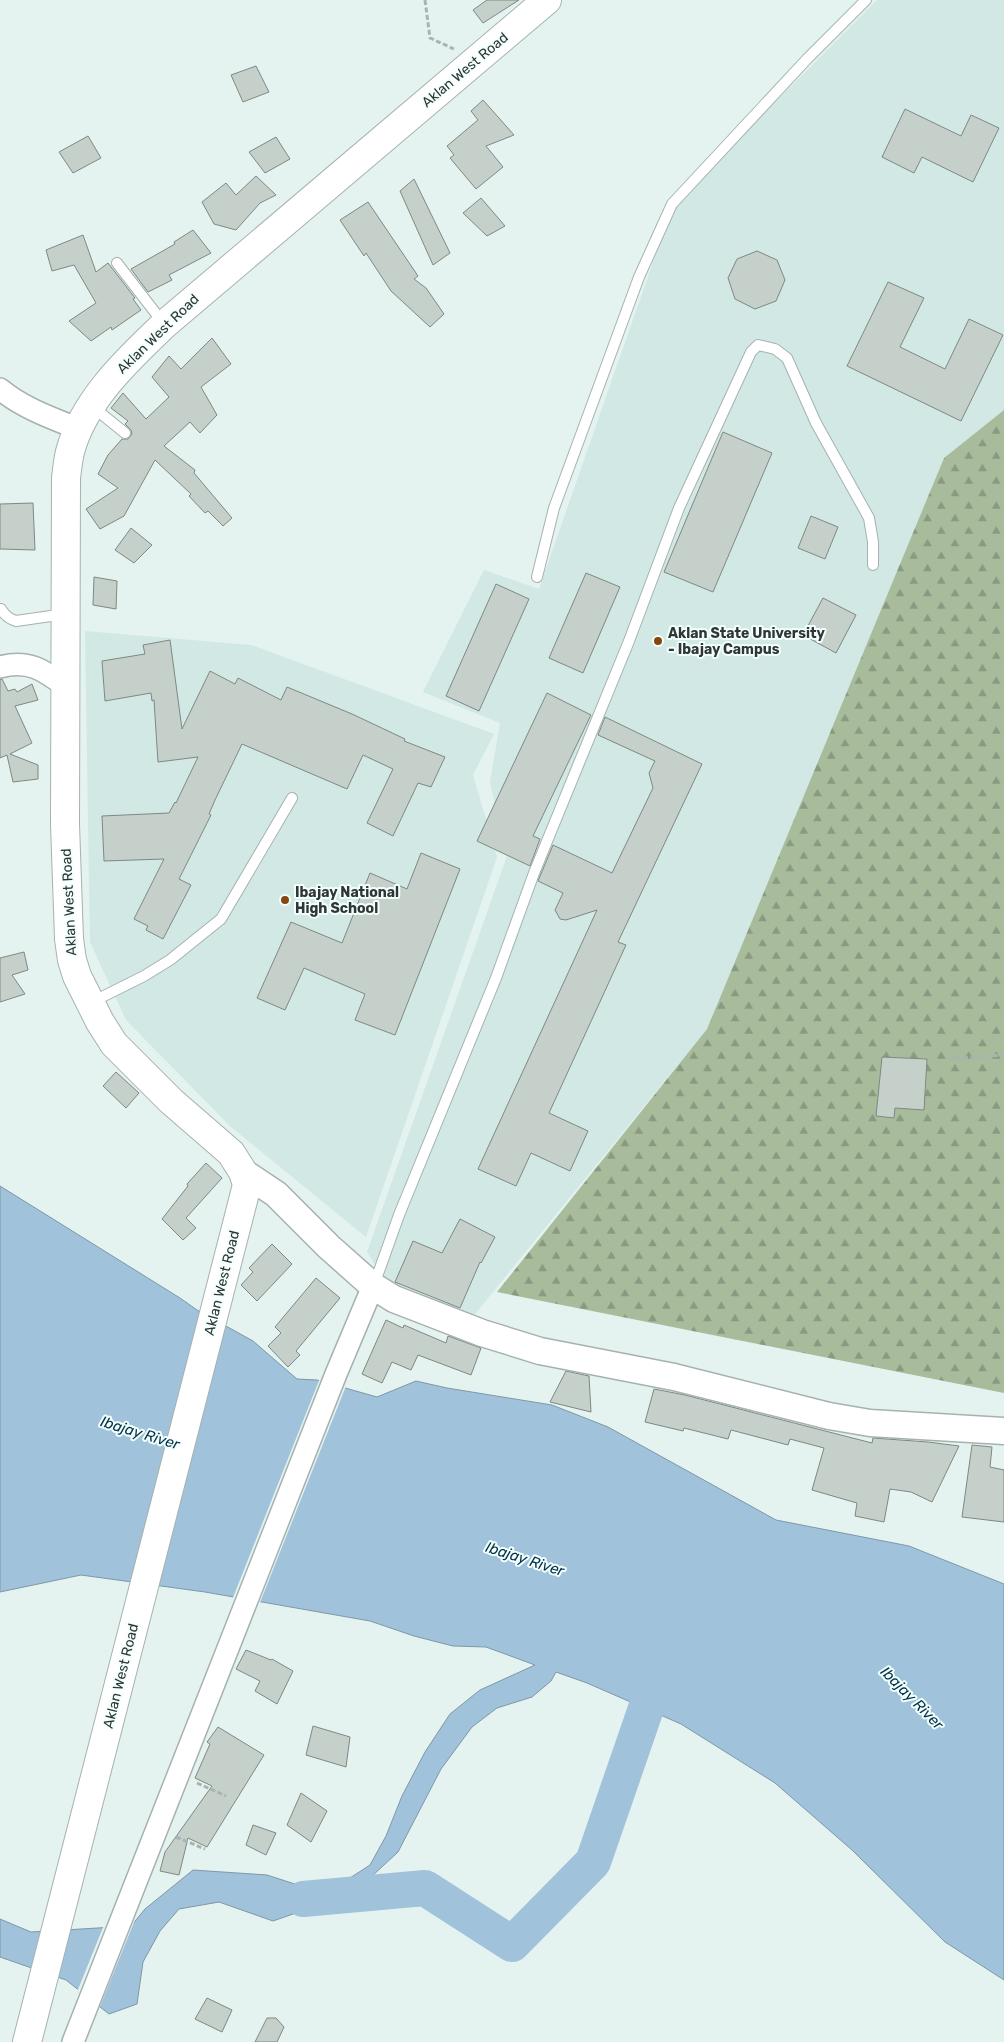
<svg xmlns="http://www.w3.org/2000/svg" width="1004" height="2042" viewBox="0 0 1004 2042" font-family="Rubik,sans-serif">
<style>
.built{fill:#d1e8e4}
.forest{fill:url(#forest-firs)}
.water{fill:#a0c2da;stroke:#7e98a8}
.pier{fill:#e4f2f0}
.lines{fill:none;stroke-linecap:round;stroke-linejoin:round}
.river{stroke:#a0c2da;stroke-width:36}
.building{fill:#c6d0ca;stroke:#7f8882}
.service-casing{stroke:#a5b2b0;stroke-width:12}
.minor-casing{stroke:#a5b2b0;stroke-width:24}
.tertiary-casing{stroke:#a5b2b0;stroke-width:29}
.primary-casing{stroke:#a5b2b0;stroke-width:30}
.path{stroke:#a9b4b2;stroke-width:3;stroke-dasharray:5 2.5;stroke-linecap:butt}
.service{stroke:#fff;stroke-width:10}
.minor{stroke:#fff;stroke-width:21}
.tertiary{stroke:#fff;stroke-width:26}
.primary{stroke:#fff;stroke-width:28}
.poi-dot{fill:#86470d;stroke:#f2fffd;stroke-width:2}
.labels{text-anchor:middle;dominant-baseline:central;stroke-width:4;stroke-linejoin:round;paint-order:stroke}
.street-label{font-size:14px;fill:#303635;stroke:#f2fffd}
.poi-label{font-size:14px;font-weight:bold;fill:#303635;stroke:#f2fffd;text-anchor:start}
.water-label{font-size:15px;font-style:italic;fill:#033149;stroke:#f2fffd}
</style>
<defs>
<pattern id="forest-firs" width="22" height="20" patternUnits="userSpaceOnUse" patternTransform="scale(1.25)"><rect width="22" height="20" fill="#a8bc9c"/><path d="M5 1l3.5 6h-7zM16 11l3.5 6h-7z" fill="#899a80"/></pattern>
</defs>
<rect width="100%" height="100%" fill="#e4f2f0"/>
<g class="built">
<polygon points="877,0 1004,0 1004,410 944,458 707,1029 471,1319 385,1281 367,1252 507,856 490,782 500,723 423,692 484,570 539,589 673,205"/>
<polygon points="85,631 251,645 494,734 473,775 497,857 366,1237 231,1127 126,1020 90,942"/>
</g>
<polygon class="forest" points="1004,410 1004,1393 497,1292 707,1029 944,458"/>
<polygon class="water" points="0,1186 180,1298 197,1310 253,1341 297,1379 317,1380 377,1397 416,1381 447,1388 552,1405 608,1427 776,1520 909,1546 1004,1584 1004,1980 945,1942 852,1850 775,1783 681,1724 587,1683 556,1672 551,1681 532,1697 497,1708 472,1727 441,1769 398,1852 343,1903 310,1908 273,1921 219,1902 179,1909 160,1931 143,1962 137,2004 109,2014 66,1980 0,1957 0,1919 31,1932 131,1926 145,1909 193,1870 267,1875 304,1887 336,1887 370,1865 386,1836 402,1796 425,1752 450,1714 480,1690 535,1665 486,1647 453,1646 414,1636 370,1621 205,1592 81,1575 0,1592"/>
<g class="pier">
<polygon points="320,1378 346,1386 259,1605 232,1600"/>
<polygon points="137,1915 99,2009 77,1992 104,1925 130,1923"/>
</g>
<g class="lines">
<polyline class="river" points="303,1899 425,1888 512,1944 593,1862 662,1662"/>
</g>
<g class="building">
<polygon points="487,0 519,0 483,23 473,10"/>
<polygon points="256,66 269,92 243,102 231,75"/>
<polygon points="483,100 514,135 486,146 503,167 476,189 450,158 454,155 447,146 478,120 471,111"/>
<polygon points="905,109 961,136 971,115 999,128 973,182 922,157 914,173 882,157"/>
<polygon points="88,136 101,158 73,173 59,152"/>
<polygon points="276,137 290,159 265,173 249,152"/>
<polygon points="256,176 276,195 260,203 236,230 214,224 202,202 226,183 236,195"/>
<polygon points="414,179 450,253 433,265 400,191"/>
<polygon points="481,198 505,226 487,236 463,213"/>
<polygon points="368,202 418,276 414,279 426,288 444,314 430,327 391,291 366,253 364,256 340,220"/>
<polygon points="193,230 211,253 169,275 172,280 148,292 131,269 175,244 174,242"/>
<polygon points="83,235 96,272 108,263 135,298 133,299 141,310 112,330 111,327 91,341 69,321 96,303 74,265 52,271 46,250"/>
<polygon points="757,251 777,260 785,280 776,301 755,309 735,299 728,278 737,259"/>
<polygon points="888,282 924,298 900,347 945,369 969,319 1003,335 961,421 847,366"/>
<polygon points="212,338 231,364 201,387 217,415 200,433 190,422 164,446 195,470 194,473 232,518 223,526 208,511 205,513 189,496 191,494 155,460 124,516 100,529 86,509 118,488 98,474 108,455 122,439 128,439 132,434 131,430 125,424 128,421 111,408 123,393 146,419 169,397 152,377 169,356 181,369"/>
<polygon points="723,432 772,453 713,592 664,572"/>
<polygon points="33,503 35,550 0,549 0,504"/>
<polygon points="811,516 838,527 825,559 798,548"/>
<polygon points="131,528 152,545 134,563 115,550"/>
<polygon points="586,573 620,587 583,673 549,658"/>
<polygon points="94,577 117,581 116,609 93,605"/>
<polygon points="496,584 529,599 479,711 446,696"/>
<polygon points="823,598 856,615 836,653 803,635"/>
<polygon points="170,640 182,729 210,671 235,684 238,678 281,700 287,687 352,714 405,739 404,741 445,757 431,787 418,783 393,836 367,823 393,769 363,755 347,789 242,744 215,800 209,814 211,815 179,879 191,885 163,939 146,930 148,926 134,919 164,859 104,861 102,816 169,813 175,802 176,803 198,757 158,762 154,700 152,701 151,693 105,701 102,661 145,654 143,645"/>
<polygon points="0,679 2,679 8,691 15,689 17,692 32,684 38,700 15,706 32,743 10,754 38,765 38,779 13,782 7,755 0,758"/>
<polygon points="547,693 591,715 533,836 540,839 530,866 477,841"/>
<polygon points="605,717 702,764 618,942 626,945 549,1113 588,1131 570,1171 531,1153 516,1186 478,1169 597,910 566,920 560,919 555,910 563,893 538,881 553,845 612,873 653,788 649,773 655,761 598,735"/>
<polygon points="421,853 460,869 395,1035 355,1020 365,994 304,968 285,1010 257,998 291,922 342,943 370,873 407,889"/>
<polygon points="24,952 28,970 12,975 25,994 0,1002 0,958"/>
<polygon points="882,1057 927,1059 924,1110 895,1108 894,1118 876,1116"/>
<polygon points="116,1072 139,1093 126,1108 103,1086"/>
<polygon points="206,1163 222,1178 186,1218 196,1228 183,1240 162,1219 188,1186 187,1184"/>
<polygon points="460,1219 495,1237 481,1263 480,1262 460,1308 395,1282 413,1241 442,1253"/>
<polygon points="272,1244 292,1264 257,1301 241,1285 253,1272 249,1268"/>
<polygon points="316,1278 340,1298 296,1351 300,1355 288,1367 268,1346 281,1333 275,1327"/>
<polygon points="386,1320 403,1328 404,1325 446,1343 448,1336 481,1348 471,1375 418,1355 411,1370 392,1362 382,1383 362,1374"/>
<polygon points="566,1371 589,1376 591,1412 550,1402"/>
<polygon points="654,1389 685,1395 872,1443 873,1438 928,1442 959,1446 932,1502 911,1492 890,1489 884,1522 855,1516 857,1503 812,1490 824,1448 790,1439 788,1445 731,1430 728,1439 684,1428 683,1431 645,1422"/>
<polygon points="972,1445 992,1447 990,1467 1004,1470 1004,1522 962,1517"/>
<polygon points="246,1650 271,1660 272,1659 293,1671 277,1704 255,1691 260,1681 236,1669"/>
<polygon points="313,1726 350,1737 346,1767 306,1755"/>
<polygon points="218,1727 264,1755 207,1847 188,1838 179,1875 160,1871 165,1852 212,1786 195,1778 210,1744 207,1742"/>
<polygon points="301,1793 327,1811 311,1842 287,1825"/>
<polygon points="253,1825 276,1833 266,1855 246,1845"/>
<polygon points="207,1998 232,2010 222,2032 195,2019"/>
<polygon points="267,2018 276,2018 284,2027 277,2042 255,2042"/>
</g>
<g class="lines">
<defs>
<g id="service">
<polyline points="117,263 164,324"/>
<polyline points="93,407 125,433"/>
<polyline points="537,577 554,508 639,277 672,204 807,59 866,0"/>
<path d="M1,609c4,7 8,10 15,12l49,-7"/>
<polyline points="92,1002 144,976 170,960 221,919 292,798"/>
<polyline points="374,1285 399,1215 496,978 534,873 629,641 679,508 751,352 758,345 775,349 787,358 816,423 869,518 873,542 873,565"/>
</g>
<g id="minor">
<path d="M0,389c23,19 51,29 79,40"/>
<path d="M0,667c28,-8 44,3 66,20"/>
<polyline points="73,2042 336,1374 373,1286"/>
</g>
<polyline id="tertiary" points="243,1172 276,1194 329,1247 373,1286 394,1299 482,1333 540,1351 674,1377 829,1416 870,1423 1004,1431"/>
<path id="primary" d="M27,2042l220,-857 -4,-13 -12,-19 -60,-52 -57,-57 -14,-22 -23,-46 -5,-16 -3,-21 -4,-115 1,-346c1,-8 2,-18 4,-26 13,-51 58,-93 95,-128l382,-324"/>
</defs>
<use href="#service" class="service-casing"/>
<use href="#minor" class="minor-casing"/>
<use href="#tertiary" class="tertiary-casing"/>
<use href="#primary" class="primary-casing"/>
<g class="path">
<polyline points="425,0 430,38 454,49"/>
<polyline points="948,1059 1004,1055"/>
<polyline points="197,1783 226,1796"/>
<polyline points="176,1837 205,1849"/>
</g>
<use href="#service" class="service"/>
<use href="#minor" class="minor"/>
<use href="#tertiary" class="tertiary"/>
<use href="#primary" class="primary"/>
</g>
<g class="poi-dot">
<circle cx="658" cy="641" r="5"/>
<circle cx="285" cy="900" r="5"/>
</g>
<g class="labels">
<g class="street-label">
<text transform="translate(465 70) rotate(-40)">Aklan West Road</text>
<text transform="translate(158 334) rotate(-44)">Aklan West Road</text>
<text transform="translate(69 902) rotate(-93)">Aklan West Road</text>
<text transform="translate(222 1283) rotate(-76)">Aklan West Road</text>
<text transform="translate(121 1676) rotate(-76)">Aklan West Road</text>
</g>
<g class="poi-label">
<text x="668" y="633">Aklan State University<tspan x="668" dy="16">- Ibajay Campus</tspan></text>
<text x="295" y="892">Ibajay National<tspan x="295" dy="16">High School</tspan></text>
</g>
<g class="water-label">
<text transform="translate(140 1433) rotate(17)">Ibajay River</text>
<text transform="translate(525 1559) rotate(18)">Ibajay River</text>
<text transform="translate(912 1698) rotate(45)">Ibajay River</text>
</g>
</g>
</svg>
